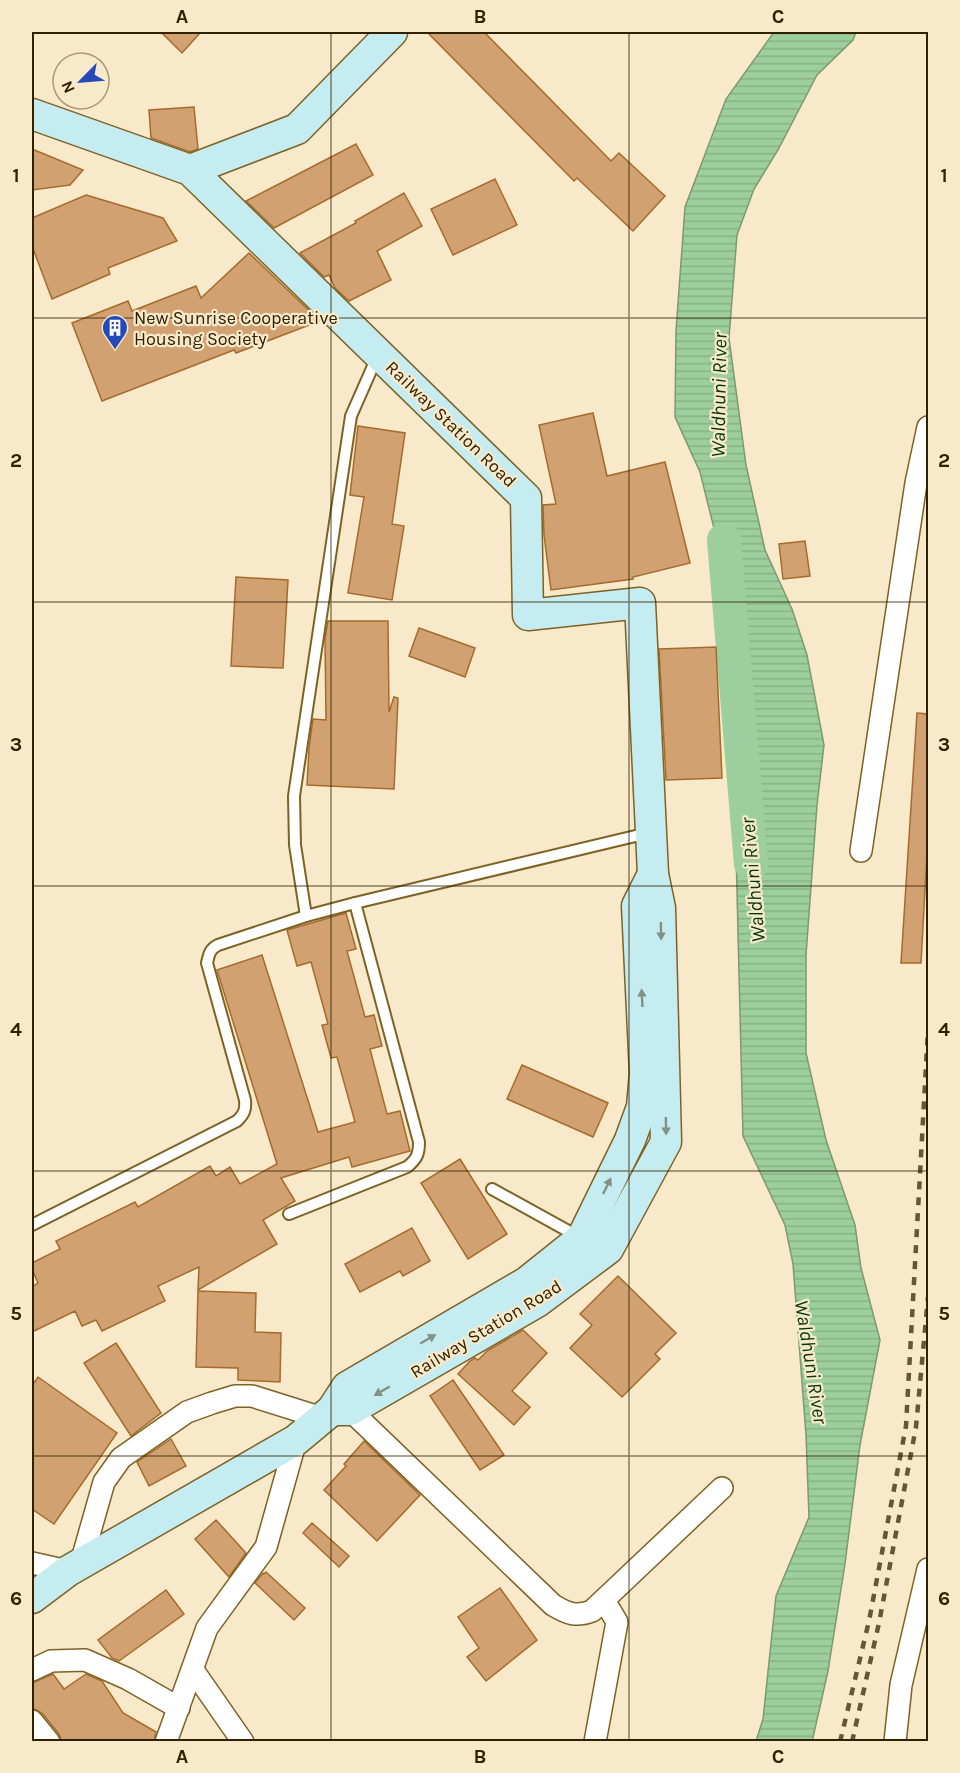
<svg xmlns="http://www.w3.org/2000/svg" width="960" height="1773" viewBox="0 0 960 1773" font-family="Karla,sans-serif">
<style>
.water{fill:url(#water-rules);stroke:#7c9a6e;stroke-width:1.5}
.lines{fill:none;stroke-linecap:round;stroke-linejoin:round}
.river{stroke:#9dce9d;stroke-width:34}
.building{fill:#d2a172;stroke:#a66b2a;stroke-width:1.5}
.lane-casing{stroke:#7d6223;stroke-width:14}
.street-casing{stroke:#7d6223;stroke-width:24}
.secondary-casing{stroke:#7d6223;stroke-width:33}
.lane{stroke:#fff;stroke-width:10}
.street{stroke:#fff;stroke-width:21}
.secondary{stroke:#c5ecf0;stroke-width:30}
.rail{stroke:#655636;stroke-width:4.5;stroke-dasharray:8 8;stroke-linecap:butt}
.oneway{fill:#829184}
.grid{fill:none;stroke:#302100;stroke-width:1.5;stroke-opacity:0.55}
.labels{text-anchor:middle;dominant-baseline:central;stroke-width:4.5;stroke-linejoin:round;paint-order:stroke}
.poi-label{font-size:18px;fill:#302100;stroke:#f9e9cb;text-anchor:start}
.street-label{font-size:18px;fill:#302100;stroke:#f9e9cb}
.water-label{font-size:20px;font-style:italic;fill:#02390a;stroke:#f9e9cb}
.neatline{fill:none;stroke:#302100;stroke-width:2}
.grid-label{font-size:20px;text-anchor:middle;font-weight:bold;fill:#302100}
</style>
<defs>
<pattern id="water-rules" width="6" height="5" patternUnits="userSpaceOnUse" patternTransform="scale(1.5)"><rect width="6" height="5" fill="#9dce9d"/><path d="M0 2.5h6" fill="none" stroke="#88b185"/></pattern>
</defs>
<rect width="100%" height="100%" fill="#f9e9cb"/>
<polygon class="water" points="774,32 856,32 853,40 817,75 778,150 754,189 737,235 729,338 746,465 765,550 792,609 807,655 824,745 817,805 806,955 806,1053 826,1140 855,1225 861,1268 880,1340 860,1445 845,1564 828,1671 812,1742 756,1741 763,1719 776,1596 809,1517 806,1435 793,1264 785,1225 743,1136 736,850 748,816 752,779 749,734 751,677 700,472 675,417 676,331 685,207 726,99"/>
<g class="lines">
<polyline class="river" points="724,540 751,864"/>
</g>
<g class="building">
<polygon points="161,32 201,32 182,53"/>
<polygon points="427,32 484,32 611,161 619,153 665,196 633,231 577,178 574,181"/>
<polygon points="194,107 198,149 190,152 151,138 149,110"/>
<polygon points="356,144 373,175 274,228 246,201"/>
<polygon points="32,149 83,170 70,185 32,190"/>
<polygon points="495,179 517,225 453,255 431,209"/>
<polygon points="404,193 422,226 377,251 391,280 349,301 335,288 329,275 324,277 300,253 356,223 355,221"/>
<polygon points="86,195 163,218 177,241 108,268 110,274 52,299 32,246 32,218"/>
<polygon points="249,253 320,321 236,353 234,350 102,401 72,323 128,301 132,311 196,286 201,298"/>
<polygon points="593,413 607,476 665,462 690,563 633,577 633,579 551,590 544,535 543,505 556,504 539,425"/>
<polygon points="358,426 405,433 392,524 404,526 392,600 348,593 364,497 350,495"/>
<polygon points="805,541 810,576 783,579 779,544"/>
<polygon points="236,577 288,580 283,668 231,666"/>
<polygon points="328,621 388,621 389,712 394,697 398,698 394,789 307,785 309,748 313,719 326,720 325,638"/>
<polygon points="419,628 475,648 465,677 409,656"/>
<polygon points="716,647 722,778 666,780 659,649"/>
<polygon points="917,713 928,714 928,835 921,963 901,963"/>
<polygon points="346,913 356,949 347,951 365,1017 374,1015 382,1046 370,1049 387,1114 400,1111 410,1151 352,1167 349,1157 281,1178 295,1201 263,1220 277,1244 198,1290 199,1267 158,1286 165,1301 102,1331 96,1320 82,1326 75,1311 32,1332 32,1287 38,1283 32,1269 32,1263 60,1249 56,1241 135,1202 138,1207 210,1166 216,1176 230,1167 240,1184 277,1164 217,970 262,955 318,1132 355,1122 337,1057 331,1058 322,1025 328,1024 311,962 297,966 287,930"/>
<polygon points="522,1065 608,1103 593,1137 507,1099"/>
<polygon points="460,1159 507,1234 468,1259 421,1183"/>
<polygon points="412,1228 430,1261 403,1276 400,1271 360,1292 345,1264"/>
<polygon points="618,1276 676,1333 655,1354 660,1359 622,1397 570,1348 592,1325 580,1314"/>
<polygon points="198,1291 256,1293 255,1332 281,1333 280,1382 238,1380 238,1368 196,1367"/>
<polygon points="523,1330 547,1353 512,1391 530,1407 514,1425 458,1374 470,1361 475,1358 478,1360 487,1351"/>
<polygon points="116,1343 161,1413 131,1436 84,1363"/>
<polygon points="38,1377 117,1433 54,1524 32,1509 32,1386"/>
<polygon points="453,1380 504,1455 480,1470 430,1396"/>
<polygon points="171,1439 186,1466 149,1486 137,1462"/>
<polygon points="364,1441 420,1495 377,1541 324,1490 346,1466 344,1464"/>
<polygon points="216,1520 246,1553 229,1577 195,1539"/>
<polygon points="312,1523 349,1556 339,1567 303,1533"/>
<polygon points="266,1572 305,1608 294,1620 255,1583 263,1573 264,1574"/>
<polygon points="500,1588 537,1640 486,1681 467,1657 479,1648 458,1617"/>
<polygon points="166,1590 184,1614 119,1661 112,1658 98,1640"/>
<polygon points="53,1674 64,1689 86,1674 102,1681 123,1713 156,1732 154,1742 62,1742 59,1734 42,1713 32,1708 32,1683"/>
</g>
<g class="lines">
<defs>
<g id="lane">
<polyline points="306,916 295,845 294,796 351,416 377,357"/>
<polyline points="492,1189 579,1237"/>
<path d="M289,1214l118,-47c10,-8 12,-13 12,-25l-64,-239 293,-70"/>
<path d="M32,1225l205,-104c7,-7 9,-11 8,-21l-38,-137c2,-9 3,-14 11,-18l88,-29 49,-13"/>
</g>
<g id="street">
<polyline points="861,851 916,483 928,427"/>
<path d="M343,1400l7,10 203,195c15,9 23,12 39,6l130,-123"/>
<polyline points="32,1563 68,1571"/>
<polyline points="81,1563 104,1482 121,1458 187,1412 212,1403 235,1396 252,1396 322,1418"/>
<polyline points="32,1670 51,1661 85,1660 128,1679 179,1708"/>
<polyline points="193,1670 243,1742"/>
<polyline points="32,1721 49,1742"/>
<polyline points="166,1742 207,1628 266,1547 296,1440"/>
<polyline points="595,1742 617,1622 604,1600"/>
<polyline points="895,1742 901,1685 928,1569"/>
</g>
<g id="secondary">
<polyline points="32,114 190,170 526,498 528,615 640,603 653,874 660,908 666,1142 608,1249 537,1302 350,1410 332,1410"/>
<polyline points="190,170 297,129 392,32"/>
<polyline points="32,1598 68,1571 296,1440 332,1410 347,1387 527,1282 582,1238 630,1140 642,1107 645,1073 637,906 653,874"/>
</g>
</defs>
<use href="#lane" class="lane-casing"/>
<use href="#street" class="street-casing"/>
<use href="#secondary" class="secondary-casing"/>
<use href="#lane" class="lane"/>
<use href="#street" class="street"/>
<use href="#secondary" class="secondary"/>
<g class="rail">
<polyline points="840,1742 869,1621 906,1426 928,1030"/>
<polyline points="852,1742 879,1623 916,1427 928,1297"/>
</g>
</g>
<defs><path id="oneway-solid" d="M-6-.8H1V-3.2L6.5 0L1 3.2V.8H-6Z" transform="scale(1.5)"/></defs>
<g class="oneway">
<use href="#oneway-solid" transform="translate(661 931) rotate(89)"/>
<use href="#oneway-solid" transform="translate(642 998) rotate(-93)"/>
<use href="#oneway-solid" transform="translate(666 1126) rotate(89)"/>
<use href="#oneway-solid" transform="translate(607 1186) rotate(-64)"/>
<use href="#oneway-solid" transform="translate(428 1339) rotate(-30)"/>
<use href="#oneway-solid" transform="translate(382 1391) rotate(150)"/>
</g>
<path class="grid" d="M331,32v1710M629,32v1710M32,318h896M32,602h896M32,886h896M32,1171h896M32,1456h896"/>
<defs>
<symbol id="building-pin" viewBox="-11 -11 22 30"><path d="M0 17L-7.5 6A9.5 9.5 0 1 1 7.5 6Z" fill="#224ab8" stroke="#f9e9cb"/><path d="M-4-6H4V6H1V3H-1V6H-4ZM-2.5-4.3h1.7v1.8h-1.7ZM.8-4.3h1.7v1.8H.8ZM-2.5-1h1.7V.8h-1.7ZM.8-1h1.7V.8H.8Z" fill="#fff"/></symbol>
</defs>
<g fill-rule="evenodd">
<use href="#building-pin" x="100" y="313" width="30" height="40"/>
</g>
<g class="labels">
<g class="poi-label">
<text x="134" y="318">New Sunrise Cooperative<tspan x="134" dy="21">Housing Society</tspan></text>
</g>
<g class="street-label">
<text transform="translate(451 424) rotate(44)">Railway Station Road</text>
<text transform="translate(486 1329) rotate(-31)">Railway Station Road</text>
</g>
<g class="water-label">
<text transform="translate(719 395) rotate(-89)">Waldhuni River</text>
<text transform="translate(753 880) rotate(-95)">Waldhuni River</text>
<text transform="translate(811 1362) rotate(81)">Waldhuni River</text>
</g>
</g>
<rect width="960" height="1773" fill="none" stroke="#f9e9cb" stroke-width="66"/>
<g transform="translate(81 81) rotate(245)"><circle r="28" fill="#f9e9cb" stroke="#a9997a" stroke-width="1.5"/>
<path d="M0-4.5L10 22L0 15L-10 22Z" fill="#224ab8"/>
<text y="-9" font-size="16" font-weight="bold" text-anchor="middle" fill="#302100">N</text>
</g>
<rect x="33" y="33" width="894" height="1707" class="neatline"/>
<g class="grid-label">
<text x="182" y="23">A</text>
<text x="480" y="23">B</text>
<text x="778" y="23">C</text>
<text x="16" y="182">1</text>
<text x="944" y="182">1</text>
<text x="16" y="467">2</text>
<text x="944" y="467">2</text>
<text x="16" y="751">3</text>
<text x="944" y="751">3</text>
<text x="16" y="1036">4</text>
<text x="944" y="1036">4</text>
<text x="16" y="1320">5</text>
<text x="944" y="1320">5</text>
<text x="16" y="1605">6</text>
<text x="944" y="1605">6</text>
<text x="182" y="1763">A</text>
<text x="480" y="1763">B</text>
<text x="778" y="1763">C</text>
</g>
</svg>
